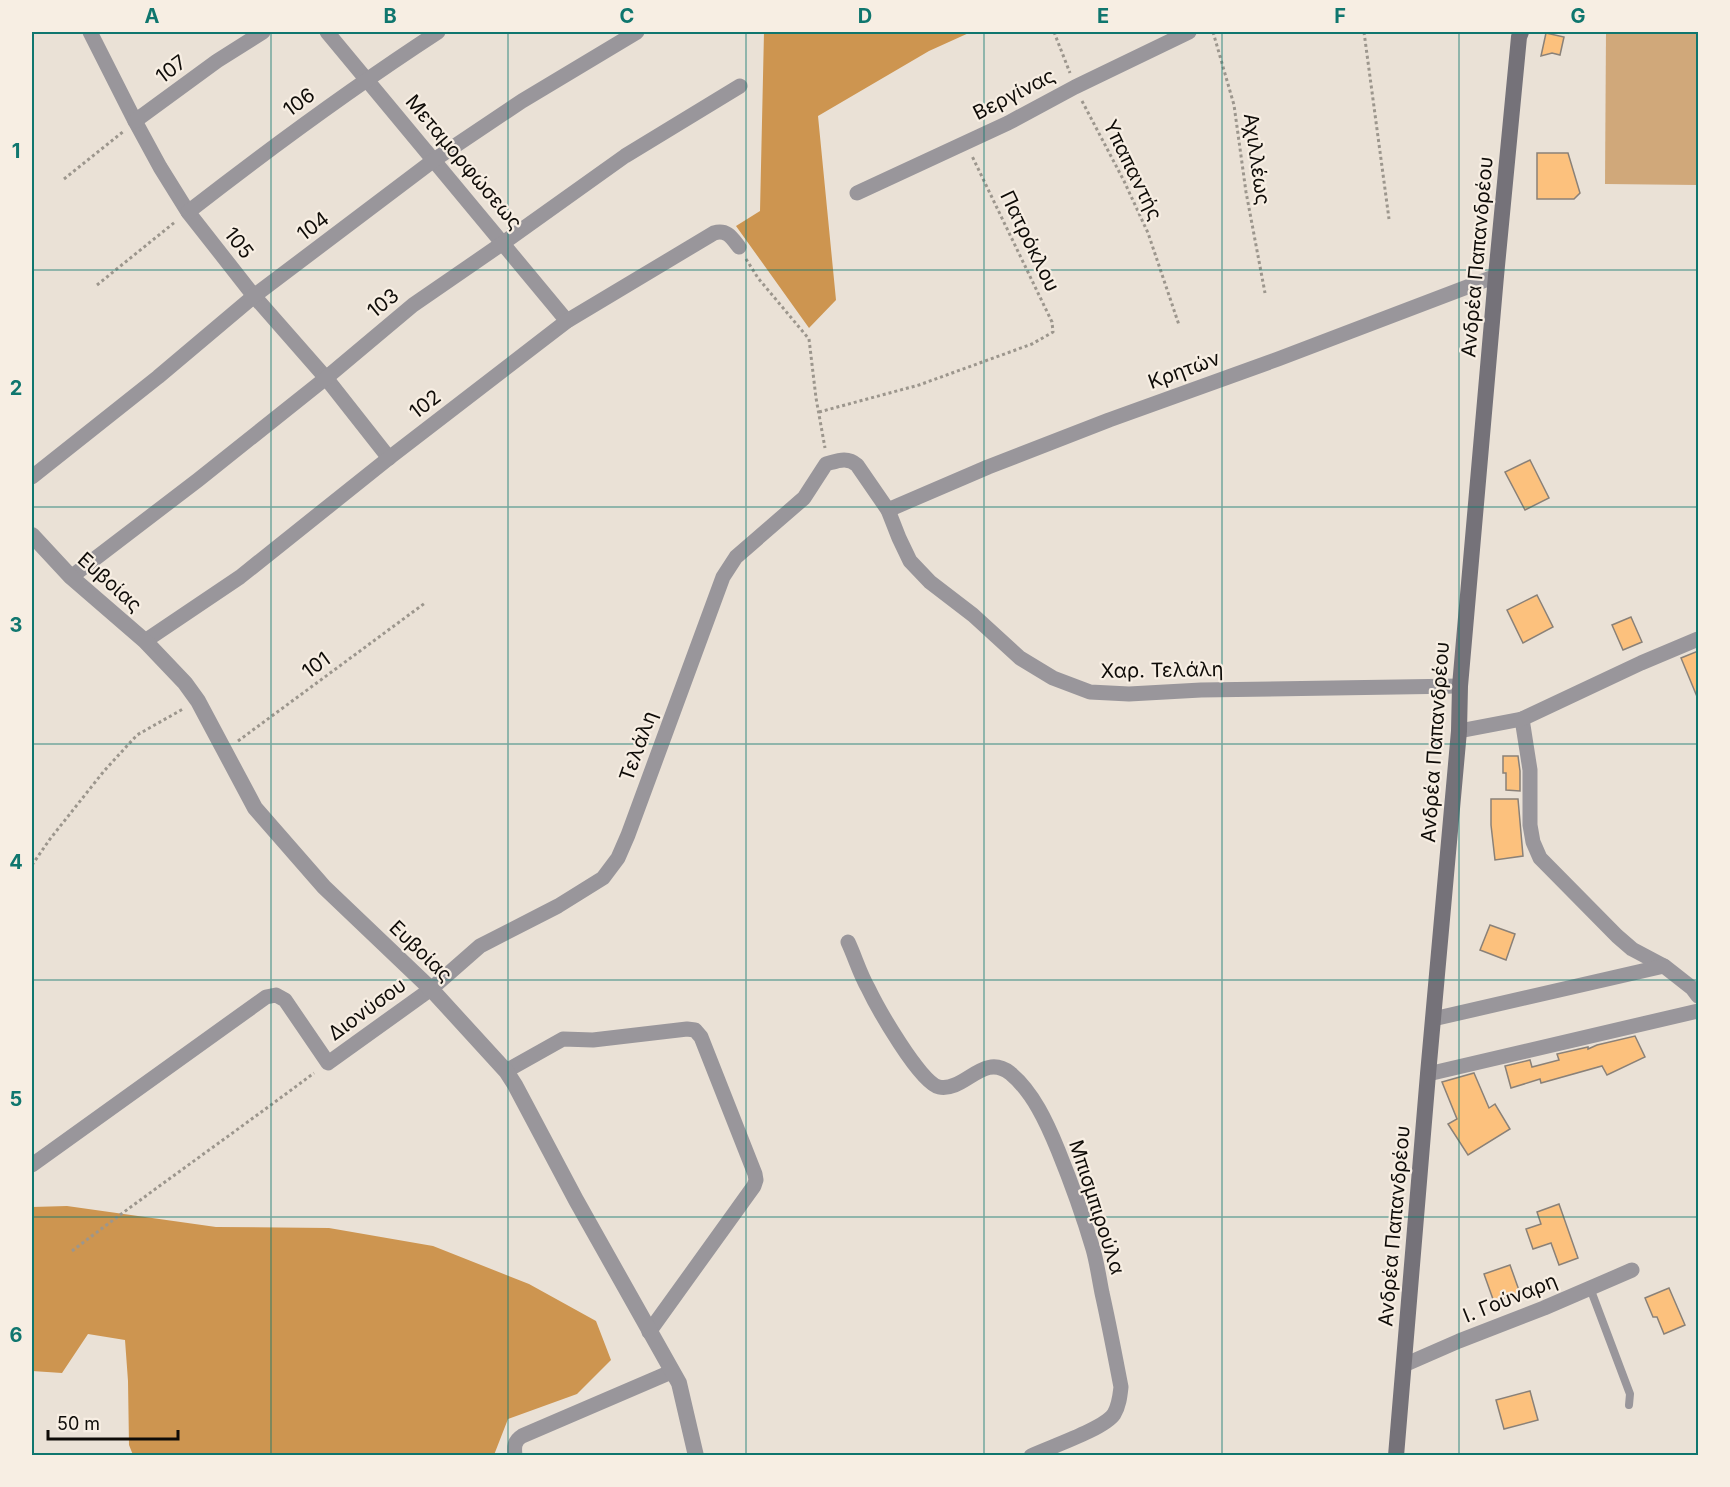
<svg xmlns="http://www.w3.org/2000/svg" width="1730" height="1487" viewBox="0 0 1730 1487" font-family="Inter,sans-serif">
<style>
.green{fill:#d0a87a}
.forest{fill:#cd9550}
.building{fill:#fcc17d;stroke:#8a8178;stroke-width:1.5}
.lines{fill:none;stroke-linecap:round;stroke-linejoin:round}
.path{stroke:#9c968d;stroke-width:3;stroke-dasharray:3 3;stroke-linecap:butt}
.service{stroke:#99969b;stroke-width:8}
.minor{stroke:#99969b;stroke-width:15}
.tertiary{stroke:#99969b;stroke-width:16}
.secondary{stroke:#757279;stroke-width:16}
.grid{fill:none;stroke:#0f766e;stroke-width:1.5;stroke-opacity:0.55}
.labels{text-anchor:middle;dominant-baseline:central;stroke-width:4.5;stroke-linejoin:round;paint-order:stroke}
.street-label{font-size:20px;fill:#0f0c08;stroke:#f7eee3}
.neatline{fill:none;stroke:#0f766e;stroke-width:2}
.grid-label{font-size:20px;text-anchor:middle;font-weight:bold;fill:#0f766e}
</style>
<rect width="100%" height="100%" fill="#eae1d6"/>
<polygon class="green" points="1606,32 1698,32 1698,185 1605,184"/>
<g class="forest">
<polygon points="764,32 971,32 929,51 818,116 836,300 809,328 736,226 760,211"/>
<polygon points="67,1206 216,1227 329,1228 433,1246 529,1284 596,1321 611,1360 577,1394 508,1419 494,1455 133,1455 129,1445 128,1381 125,1340 88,1334 62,1373 32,1371 32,1207"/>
</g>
<g class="building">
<polygon points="1546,33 1564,37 1560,55 1552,53 1541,56"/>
<polygon points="1537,153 1568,153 1580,193 1574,199 1537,199"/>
<polygon points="1530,460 1549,498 1525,510 1505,472"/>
<polygon points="1537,595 1553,627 1523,643 1507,610"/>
<polygon points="1631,617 1642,642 1623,650 1612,625"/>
<polygon points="1698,651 1698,699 1681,658"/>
<polygon points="1503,756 1518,756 1520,771 1520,791 1506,790 1506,773 1503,773"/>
<polygon points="1491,799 1518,799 1523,856 1495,860 1491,825"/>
<polygon points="1490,925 1515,934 1506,960 1480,950"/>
<polygon points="1635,1036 1645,1057 1607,1075 1602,1066 1541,1083 1540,1079 1511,1088 1505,1066 1530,1060 1532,1067 1559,1060 1557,1054 1588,1047 1588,1049 1597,1045"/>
<polygon points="1474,1073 1489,1108 1495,1104 1510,1129 1468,1155 1448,1124 1457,1119 1442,1082"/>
<polygon points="1559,1204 1578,1258 1559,1265 1551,1243 1533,1249 1526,1229 1541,1224 1537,1212"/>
<polygon points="1510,1265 1520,1293 1494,1302 1484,1274"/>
<polygon points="1669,1288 1685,1325 1664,1334 1657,1317 1653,1317 1645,1298"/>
<polygon points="1530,1391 1538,1420 1504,1429 1496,1400"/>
</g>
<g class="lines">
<g class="path">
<polyline points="1054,32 1070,73"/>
<polyline points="1213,32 1234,105 1246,192 1265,293"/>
<polyline points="1364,32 1389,219"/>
<polyline points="1082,101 1124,181 1148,233 1179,325"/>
<polyline points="64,179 124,131"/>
<polyline points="746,259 758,278 809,339 816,398 825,448"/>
<polyline points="97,285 175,222"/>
<polyline points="819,412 919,385 1032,344 1053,332 1052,322 972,156"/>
<polyline points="238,741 425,603"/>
<polyline points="32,865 50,839 104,771 137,735 183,709"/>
<path d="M72,1251c80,-61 162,-118 242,-178"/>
</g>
<polyline class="service" points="1590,1288 1630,1394 1629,1405"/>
<g class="minor">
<polyline points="90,32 135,121 160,167 188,212 254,296 326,378 389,458"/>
<polyline points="327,32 567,321"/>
<polyline points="135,121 217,61 263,32"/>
<polyline points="857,193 1008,123 1075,87 1189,32"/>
<path d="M188,212c81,-63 164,-124 250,-180"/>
<polyline points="32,477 158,377 254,296 434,160 522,101 637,32"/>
<polyline points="888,510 988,467 1109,420 1278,359 1496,276"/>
<polyline points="71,577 198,480 326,378 413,305 503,243 625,156 740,86"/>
<path d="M145,641l95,-64 149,-119 178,-137 147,-88c13,-4 18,5 25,14"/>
<polyline points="1522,719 1530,770 1530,825 1533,842 1540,858 1617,936 1632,949 1664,966 1692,988 1698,996"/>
<polyline points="1459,731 1522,719 1641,663 1698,639"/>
<path d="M848,942c7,15 12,32 20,46 9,19 52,95 71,99 26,5 44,-35 71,-14 23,19 37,50 48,77 13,32 25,65 35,99 4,14 6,29 9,44 7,31 13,63 19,94 -1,9 -2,19 -7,27 -10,15 -64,33 -83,42"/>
<polyline points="1433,1019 1664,966"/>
<polyline points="506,1071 563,1039 593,1040 687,1029 695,1030 701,1037 755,1174 756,1180 754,1186 649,1332"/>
<polyline points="1428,1074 1698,1011"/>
<path d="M32,1165l234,-168 10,-2 9,5 43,63 103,-74 49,-43 78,-40 45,-28 15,-20 10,-23 95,-258 13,-20 68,-59 22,-34c11,-3 21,-8 31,1l31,45 11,28 11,23 20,21 43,33 47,43 33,20 37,14 39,2 72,-4 259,-4"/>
<polyline points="1404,1365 1459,1341 1544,1308 1632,1270"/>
<path d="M515,1456c-1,-9 -1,-15 7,-20l149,-64"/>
</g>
<polyline class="tertiary" points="32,535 71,577 145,641 185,683 198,701 255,808 324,887 431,989 506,1071 515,1085 576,1200 679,1383 696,1456"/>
<polyline class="secondary" points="1396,1456 1428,1074 1459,731 1460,686 1496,276 1519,37 1521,32"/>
</g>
<path class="grid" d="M271,32v1424M508,32v1424M746,32v1424M984,32v1424M1222,32v1424M1459,32v1424M32,270h1666M32,507h1666M32,744h1666M32,980h1666M32,1217h1666"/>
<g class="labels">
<g class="street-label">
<text transform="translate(171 69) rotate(-37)">107</text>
<text transform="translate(1014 94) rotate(-27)">Βεργίνας</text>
<text transform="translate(299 102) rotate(-36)">106</text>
<text transform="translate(1257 159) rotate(82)">Αχιλλέως</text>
<text transform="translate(464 162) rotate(50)">Μεταμορφώσεως</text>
<text transform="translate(1133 170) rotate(64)">Υπαπαντής</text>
<text transform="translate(313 226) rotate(-37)">104</text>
<text transform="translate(1030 241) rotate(64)">Πατρόκλου</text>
<text transform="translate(239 243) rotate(52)">105</text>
<text transform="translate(1477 257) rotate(-85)">Ανδρέα Παπανδρέου</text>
<text transform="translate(383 303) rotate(-39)">103</text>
<text transform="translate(1184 370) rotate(-20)">Κρητών</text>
<text transform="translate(425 404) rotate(-38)">102</text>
<text transform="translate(110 582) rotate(42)">Ευβοίας</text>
<text transform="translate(316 665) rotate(-36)">101</text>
<text transform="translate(1162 670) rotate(-1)">Χαρ. Τελάλη</text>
<text transform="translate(1435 742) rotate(-86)">Ανδρέα Παπανδρέου</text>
<text transform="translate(638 746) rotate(-70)">Τελάλη</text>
<text transform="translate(421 951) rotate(44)">Ευβοίας</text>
<text transform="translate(367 1009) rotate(-36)">Διονύσου</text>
<text transform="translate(1097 1207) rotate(72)">Μπισμπιρούλα</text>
<text transform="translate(1394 1226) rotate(-85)">Ανδρέα Παπανδρέου</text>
<text transform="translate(1510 1298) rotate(-22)">Ι. Γούναρη</text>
</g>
</g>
<rect width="1730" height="1487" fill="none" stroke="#f7eee3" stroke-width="66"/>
<path d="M48 1430v9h130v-9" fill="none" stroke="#0f0c08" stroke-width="3"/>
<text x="57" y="1430" font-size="18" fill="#0f0c08" stroke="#f7eee3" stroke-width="4.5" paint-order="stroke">50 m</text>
<rect x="33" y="33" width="1664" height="1421" class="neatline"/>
<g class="grid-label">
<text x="152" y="23">A</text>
<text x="390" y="23">B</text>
<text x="627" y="23">C</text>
<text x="865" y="23">D</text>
<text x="1103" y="23">E</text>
<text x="1340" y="23">F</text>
<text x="1578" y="23">G</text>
<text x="16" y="158">1</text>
<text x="16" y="395">2</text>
<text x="16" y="632">3</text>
<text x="16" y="869">4</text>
<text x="16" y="1106">5</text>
<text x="16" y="1342">6</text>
</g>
</svg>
